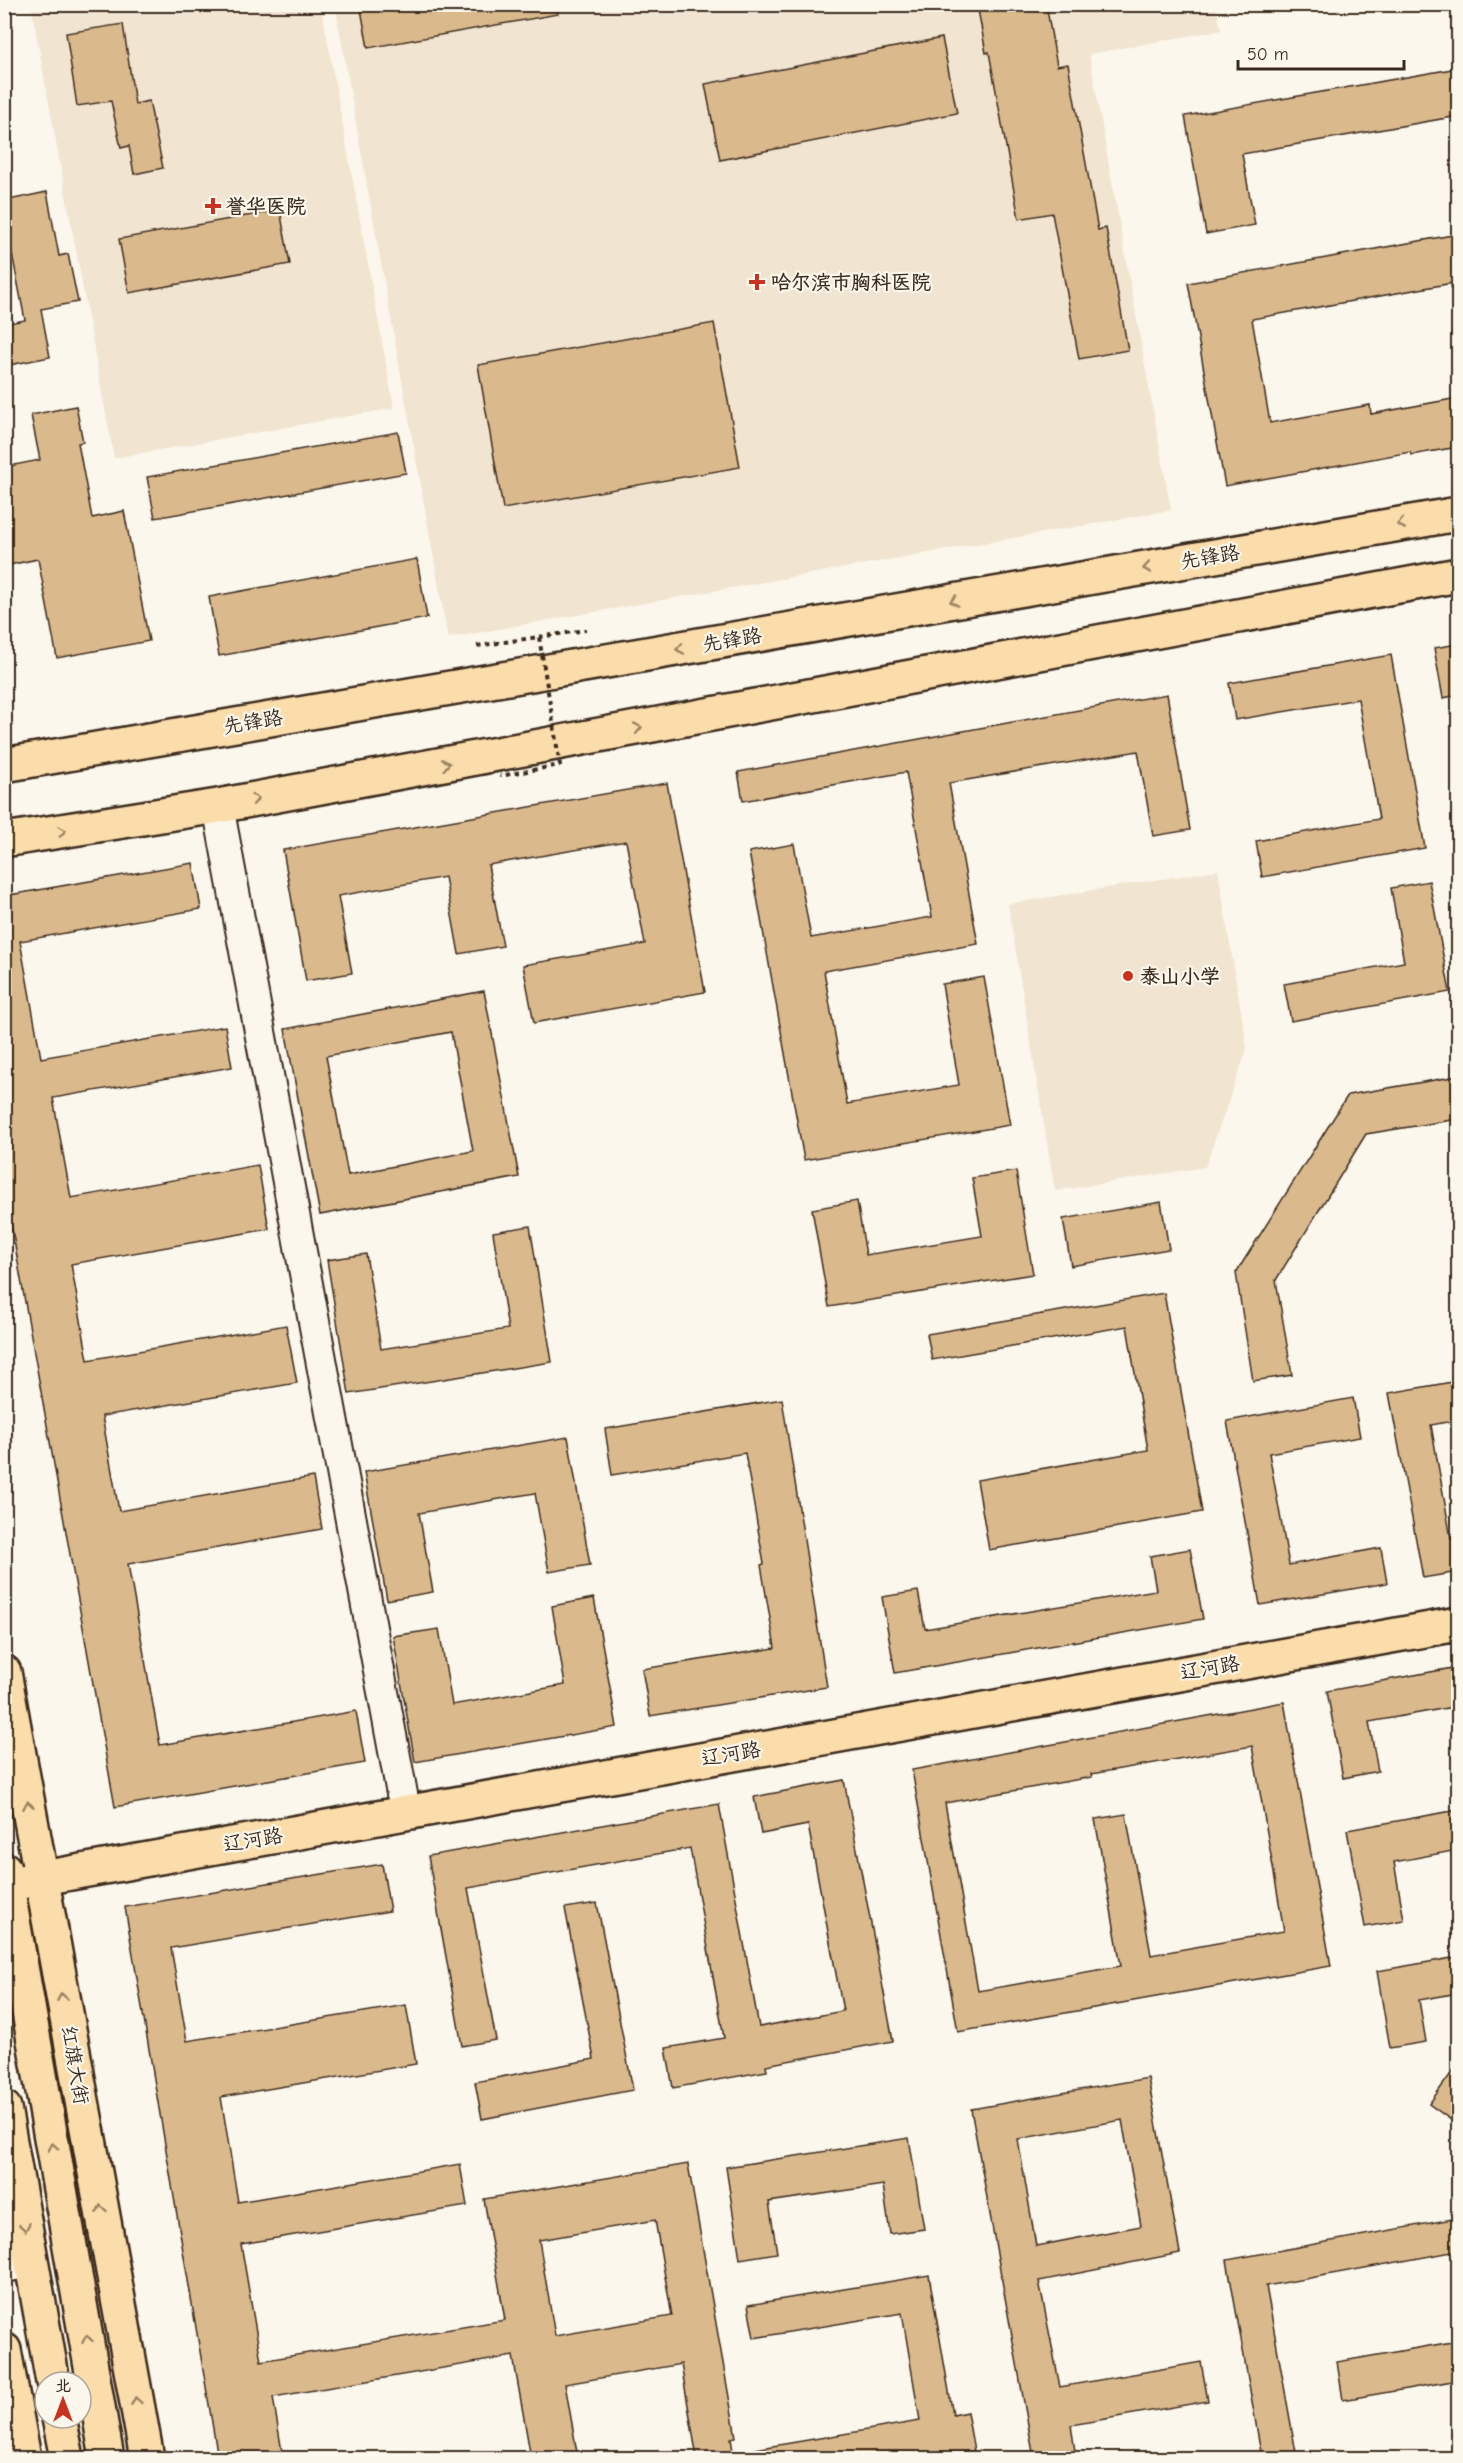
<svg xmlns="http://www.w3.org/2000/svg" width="1463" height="2463" viewBox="0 0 1463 2463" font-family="'Comic Neue','LXGW WenKai TC',sans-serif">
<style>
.built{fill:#f1e4d0}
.building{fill:#dab98d;stroke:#3b2a1e;stroke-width:1.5;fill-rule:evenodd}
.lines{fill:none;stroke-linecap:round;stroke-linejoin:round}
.minor-casing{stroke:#3b2a1e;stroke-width:34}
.major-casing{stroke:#3b2a1e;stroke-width:38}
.path{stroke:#3b2a1e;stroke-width:4;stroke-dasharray:4.5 4.5;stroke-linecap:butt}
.minor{stroke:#fbf7ec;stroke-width:30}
.major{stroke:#fbddab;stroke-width:33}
.path-bridge{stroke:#3b2a1e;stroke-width:4;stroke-dasharray:4.5 4.5;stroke-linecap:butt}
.oneway{stroke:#9b8464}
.poi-dot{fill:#c8321e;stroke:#fbf7ec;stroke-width:2}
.labels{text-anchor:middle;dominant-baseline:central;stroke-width:4.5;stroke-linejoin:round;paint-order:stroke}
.poi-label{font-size:20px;font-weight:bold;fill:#3b2a1e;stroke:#fbf7ec;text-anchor:start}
.street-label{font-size:20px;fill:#3b2a1e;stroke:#fbf7ec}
</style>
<rect width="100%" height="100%" fill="#fbf7ec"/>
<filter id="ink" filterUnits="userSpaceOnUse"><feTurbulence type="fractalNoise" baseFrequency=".0167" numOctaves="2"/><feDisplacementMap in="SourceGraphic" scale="12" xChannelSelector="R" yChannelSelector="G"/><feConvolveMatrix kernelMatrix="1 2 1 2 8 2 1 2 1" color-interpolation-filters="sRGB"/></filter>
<g filter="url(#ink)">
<g class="built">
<polygon points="31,5 321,5 394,408 114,458"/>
<polygon points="335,5 1216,5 1221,30 1089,54 1171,510 448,638"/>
<polygon points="1218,870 1247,1049 1205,1167 1055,1191 1008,904"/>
</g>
<g class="building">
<polygon points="360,4 557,4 558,14 368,48"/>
<polygon points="977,4 1046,4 1057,66 1068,64 1098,230 1106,228 1128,350 1079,359 1052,213 1019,219 989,52 986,53"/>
<polygon points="123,24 135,104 149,101 163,168 134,174 129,146 121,148 111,101 77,106 66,33"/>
<polygon points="942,38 957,113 720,160 705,84"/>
<polygon points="1458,68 1458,116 1242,154 1255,225 1206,234 1185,116"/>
<polygon points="47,192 59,256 68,254 78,302 41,309 50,357 4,366 4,324 25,320 9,238 4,239 4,201"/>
<polygon points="280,210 290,264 129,293 119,239"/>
<polygon points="1458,234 1458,282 1252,319 1270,423 1370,405 1371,414 1458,398 1458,447 1411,455 1410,452 1225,486 1188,283"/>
<polygon points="714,323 740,467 503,509 478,365"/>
<polygon points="76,406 83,442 78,443 92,518 124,511 149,641 57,658 38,559 4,566 4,467 40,460 31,415"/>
<polygon points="398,432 406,473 155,518 147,477"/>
<polygon points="417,559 427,618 219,656 209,597"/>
<polygon points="1458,644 1458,695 1443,698 1434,648"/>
<polygon points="1391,655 1425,848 1262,877 1256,841 1379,819 1358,699 1235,720 1229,683"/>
<polygon points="1167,694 1190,830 1153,836 1138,751 949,783 978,944 824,971 847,1104 959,1085 942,984 984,977 1010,1125 804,1160 749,852 794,844 811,938 932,917 906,772 743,801 738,772"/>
<polygon points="667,783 705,992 534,1023 523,965 645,944 626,841 488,865 503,946 459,954 445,877 338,896 352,973 306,981 283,850"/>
<polygon points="193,863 201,909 20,941 41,1058 225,1026 232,1067 53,1098 71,1198 258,1165 269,1229 71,1264 88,1360 286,1325 297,1383 102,1416 119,1511 313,1477 322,1529 128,1564 160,1745 356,1711 365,1763 115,1807 4,1184 4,896"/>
<polygon points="1429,881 1450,992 1291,1021 1284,984 1404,962 1391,888"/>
<path d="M484,991l35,186 -199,38 -35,-186zM451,1032l22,119 -125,24 -22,-119z"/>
<polygon points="1458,1076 1458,1119 1366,1134 1276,1280 1292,1375 1253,1381 1236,1273 1348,1095"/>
<polygon points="1016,1171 1033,1274 829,1307 812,1209 857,1201 866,1255 982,1236 972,1178"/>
<polygon points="1161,1202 1169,1249 1071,1266 1063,1219"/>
<polygon points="530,1226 552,1362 349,1394 327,1260 366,1254 381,1349 508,1329 493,1232"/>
<polygon points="1164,1293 1202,1512 989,1550 977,1480 1148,1450 1127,1326 932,1360 927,1334"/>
<polygon points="1458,1381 1458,1420 1431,1425 1451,1538 1458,1536 1458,1572 1423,1578 1389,1393"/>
<polygon points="1353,1398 1360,1437 1269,1453 1289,1565 1381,1548 1387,1583 1260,1605 1227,1421"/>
<polygon points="782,1399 827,1687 650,1716 642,1669 775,1648 761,1565 764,1564 745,1453 612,1475 605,1429"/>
<polygon points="568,1437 590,1565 549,1572 535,1493 419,1513 433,1592 387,1600 364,1472"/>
<polygon points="1190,1549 1203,1619 895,1673 882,1597 918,1591 925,1629 1156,1590 1150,1556"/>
<polygon points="594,1598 617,1727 415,1762 393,1636 439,1629 452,1705 565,1685 552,1606"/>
<polygon points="1458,1667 1458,1706 1369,1722 1378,1771 1343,1778 1327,1691"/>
<path d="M1284,1702l47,264 -373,66 -46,-262zM1252,1746l32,185 -133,24 -25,-141 -31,5 26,147 -143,25 -33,-188 147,-26 -1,-3z"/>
<polygon points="844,1780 893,2041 766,2065 767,2071 673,2088 666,2048 724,2038 690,1848 468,1888 496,2040 462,2046 428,1856 719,1804 759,2027 843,2011 808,1825 761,1834 754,1797"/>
<polygon points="1458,1810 1458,1850 1394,1862 1404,1920 1365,1927 1347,1830"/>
<path d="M382,1864l8,47 -219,37 16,93 219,-36 10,59 -195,33 17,105 222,-38 7,42 -226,38 20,117 244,-41 -21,-121 204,-35 48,273 -5,1 3,20h-37l-16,-94 -116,20 13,74h-47l-18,-102 -240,41 10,61h-65l-93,-551zM655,2220l17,96 -117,20 -16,-96z"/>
<polygon points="597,1903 633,2090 482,2119 475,2082 594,2059 565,1908"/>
<polygon points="1458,1957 1458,1993 1419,2000 1426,2042 1390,2048 1377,1971"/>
<polygon points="1458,2064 1458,2125 1429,2104"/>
<path d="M1148,2078l32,175 -141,28 21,106 141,-25 7,39 -137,24 5,33h-42l-63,-349zM1122,2120l19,106 -105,20 -18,-107z"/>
<polygon points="909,2138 924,2229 890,2234 883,2185 769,2202 777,2253 740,2259 726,2167"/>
<polygon points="1452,2219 1458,2251 1266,2286 1297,2458 1262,2458 1227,2260"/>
<polygon points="929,2275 953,2415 967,2412 974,2451 931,2458 756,2458 755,2449 920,2421 902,2313 754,2338 748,2305"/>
<polygon points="1458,2341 1458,2380 1343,2400 1337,2362"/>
</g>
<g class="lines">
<defs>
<g id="minor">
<polyline points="218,806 402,1794"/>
<polyline points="4,2267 31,2262"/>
</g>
<g id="major">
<polyline points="4,765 1458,514"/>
<polyline points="4,840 218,806 1458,575"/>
<polyline points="4,1672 147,2458"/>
<polyline points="4,1869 107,2458"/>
<polyline points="4,1885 1458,1624"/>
<polyline points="4,2108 53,2382"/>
<polyline points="4,2350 24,2458"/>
<polyline points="59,2418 67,2458"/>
</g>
</defs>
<use href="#minor" class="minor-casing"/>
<use href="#major" class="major-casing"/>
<polyline class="path" points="539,637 586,630"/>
<use href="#minor" class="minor"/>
<use href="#major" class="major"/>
<polyline class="path-bridge" points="477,646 539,637 560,765 500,776"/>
</g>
<defs><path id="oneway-chevron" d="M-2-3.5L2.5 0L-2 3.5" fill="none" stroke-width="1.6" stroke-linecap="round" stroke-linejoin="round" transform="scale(1.5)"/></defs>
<g class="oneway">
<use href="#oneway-chevron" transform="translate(1401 524) rotate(170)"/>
<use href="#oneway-chevron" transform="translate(1147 568) rotate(170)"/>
<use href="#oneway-chevron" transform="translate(954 601) rotate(170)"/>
<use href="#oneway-chevron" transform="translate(680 649) rotate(170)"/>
<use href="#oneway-chevron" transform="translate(638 728) rotate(-11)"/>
<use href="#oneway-chevron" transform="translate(446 764) rotate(-11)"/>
<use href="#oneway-chevron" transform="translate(255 799) rotate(-11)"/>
<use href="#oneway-chevron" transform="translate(62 831) rotate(-9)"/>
<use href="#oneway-chevron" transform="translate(28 1805) rotate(-100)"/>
<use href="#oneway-chevron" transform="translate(62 1997) rotate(-100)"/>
<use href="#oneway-chevron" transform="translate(53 2147) rotate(-100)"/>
<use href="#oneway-chevron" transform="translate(101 2209) rotate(-100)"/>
<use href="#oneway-chevron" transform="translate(25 2227) rotate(80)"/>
<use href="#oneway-chevron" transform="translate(87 2339) rotate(-100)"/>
<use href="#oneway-chevron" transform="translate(136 2401) rotate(-100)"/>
</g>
</g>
<g class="poi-dot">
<path d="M210 197h6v6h6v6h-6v6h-6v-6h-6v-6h6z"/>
<path d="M754 273h6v6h6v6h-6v6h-6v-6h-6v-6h6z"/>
<circle cx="1128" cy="976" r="6"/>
</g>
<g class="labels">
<g class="poi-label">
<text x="226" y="206">誉华医院</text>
<text x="771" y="282">哈尔滨市胸科医院</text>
<text x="1140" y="976">泰山小学</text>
</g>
<g class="street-label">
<text transform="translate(1210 557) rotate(-10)">先锋路</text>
<text transform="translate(732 640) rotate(-10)">先锋路</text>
<text transform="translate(253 722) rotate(-10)">先锋路</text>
<text transform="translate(1210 1668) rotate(-10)">辽河路</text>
<text transform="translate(731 1754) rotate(-10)">辽河路</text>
<text transform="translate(253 1840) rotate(-10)">辽河路</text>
<text transform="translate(75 2065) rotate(80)">红旗大街</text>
</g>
</g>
<rect width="1463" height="2463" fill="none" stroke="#fbf7ec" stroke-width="24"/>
<rect x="12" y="12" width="1439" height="2439" fill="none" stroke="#3b2a1e" stroke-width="2" filter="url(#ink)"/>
<g transform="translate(63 2400)"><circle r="28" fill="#fbf7ec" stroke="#aea59a" stroke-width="1.5"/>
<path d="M0-4.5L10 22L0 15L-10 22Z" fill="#c8321e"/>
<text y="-9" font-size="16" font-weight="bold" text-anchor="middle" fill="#3b2a1e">北</text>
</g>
<path d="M1238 60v9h166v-9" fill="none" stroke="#3b2a1e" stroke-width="3"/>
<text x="1247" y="60" font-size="18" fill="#3b2a1e" stroke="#fbf7ec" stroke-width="4.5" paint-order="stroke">50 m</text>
</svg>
